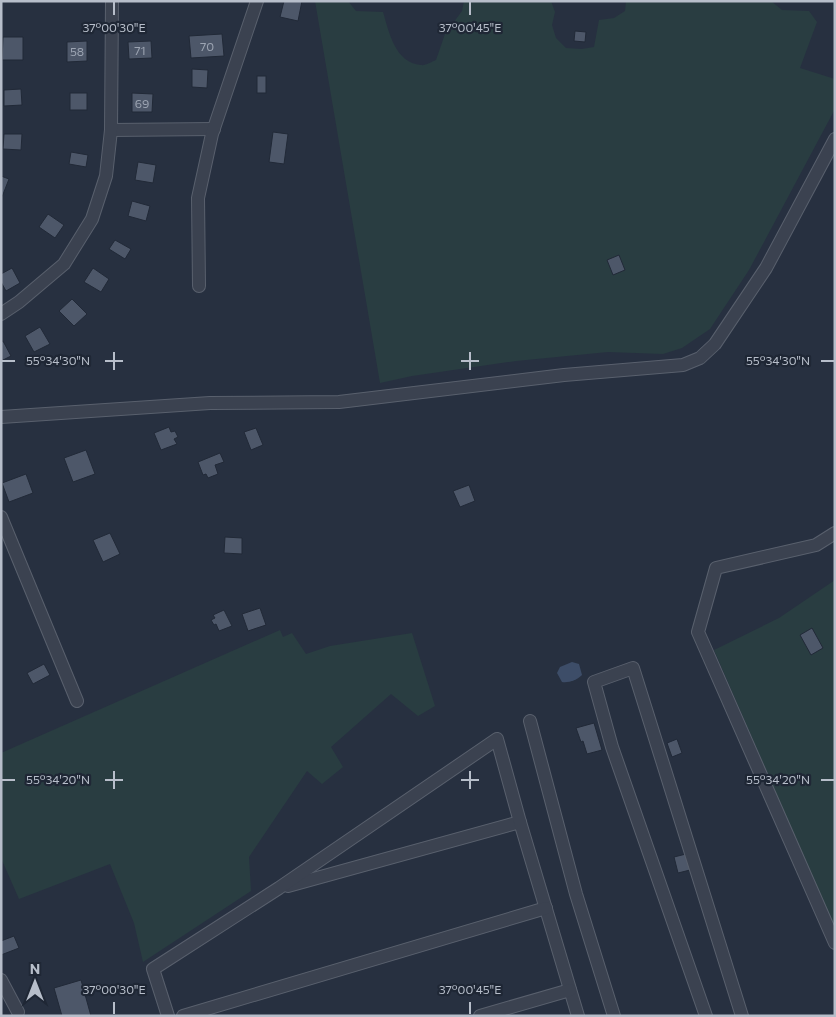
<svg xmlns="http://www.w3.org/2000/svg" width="836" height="1017" viewBox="0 0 836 1017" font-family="Commissioner,sans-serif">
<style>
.green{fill:#293d41}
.water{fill:#3d4d68}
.building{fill:#4d5769;stroke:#212937}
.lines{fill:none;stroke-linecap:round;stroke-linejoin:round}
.minor-casing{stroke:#59606d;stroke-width:14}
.minor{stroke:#3b4250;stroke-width:12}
.ticks{fill:none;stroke:#b7beca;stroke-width:2}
.labels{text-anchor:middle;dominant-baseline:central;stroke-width:4.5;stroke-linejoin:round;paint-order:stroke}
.number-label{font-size:12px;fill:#9ca4b2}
.ticks-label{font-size:12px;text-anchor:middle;fill:#b7beca;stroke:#1f2735;stroke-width:4.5;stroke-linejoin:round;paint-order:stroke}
</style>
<rect width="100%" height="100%" fill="#273040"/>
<g class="green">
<path d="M315,1h33l8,10 27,1c6,20 12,51 38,53 4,1 10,-3 15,-5l9,-26 17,-23 2,-10h87l4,11 -3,13 4,13 10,10 16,1 12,-2 5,-27 15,-2 11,-7 1,-10h145l11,9 27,1 8,11 -17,46 35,11v30l-86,161 -39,59 -28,19 -19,6 -55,-2 -92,9 -104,15 -32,7z"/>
<polygon points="835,580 835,929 714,650 779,618"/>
<polygon points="280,630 283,637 292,633 306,654 330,646 412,633 435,706 418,716 391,694 331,747 343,767 322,784 307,771 249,857 251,891 143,962 134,923 110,864 19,899 1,858 1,753"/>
</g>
<path class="water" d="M572,662l7,2 3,11c-5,5 -13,8 -20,7l-5,-9 3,-6z"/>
<g class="building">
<polygon points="284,1 302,1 298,21 280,17"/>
<polygon points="575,31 586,32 585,42 574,41"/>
<polygon points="222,34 224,56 191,58 189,36"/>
<polygon points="3,37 23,37 23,60 2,60"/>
<polygon points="87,41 87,61 67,62 67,42"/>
<polygon points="151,41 152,58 129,59 128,42"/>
<polygon points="192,69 208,70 207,88 192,87"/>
<rect x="257" y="76" width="9" height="17"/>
<polygon points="21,89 22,105 4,106 4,90"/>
<rect x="70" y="93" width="17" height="17"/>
<polygon points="132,93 153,94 152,112 132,112"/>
<polygon points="273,132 288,134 284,164 269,162"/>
<polygon points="4,134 22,134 21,150 3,149"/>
<polygon points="71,152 88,155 86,167 69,164"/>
<polygon points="138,162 156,165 153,183 135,180"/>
<polygon points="1,176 9,179 2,197 1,196"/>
<polygon points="132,201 150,206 146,221 128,216"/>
<polygon points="48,214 64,225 55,238 39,227"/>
<polygon points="115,240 131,249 125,259 109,249"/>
<polygon points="619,255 625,270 613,275 607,260"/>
<polygon points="12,268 20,283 6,291 1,282 1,274"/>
<polygon points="93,268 109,279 101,292 84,282"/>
<polygon points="72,299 87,314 74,326 59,311"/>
<polygon points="40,327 50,344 34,352 25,336"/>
<polygon points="3,341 11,356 1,361 1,342"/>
<polygon points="169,427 171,432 175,431 178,437 174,439 177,444 161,450 154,433"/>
<polygon points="256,428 263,445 251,450 244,432"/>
<polygon points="86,450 95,474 73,482 64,458"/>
<polygon points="220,453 224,462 215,465 218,474 208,478 206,474 203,475 198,462"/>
<polygon points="26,474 33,493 9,502 2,483"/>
<polygon points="469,485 475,501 460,507 453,491"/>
<polygon points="110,533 120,554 103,562 93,540"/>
<polygon points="225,537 242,538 242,554 224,553"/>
<polygon points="260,608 266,625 248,631 242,614"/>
<polygon points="224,610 232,626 219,631 216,624 214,625 211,620 215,618 213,615"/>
<polygon points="812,628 823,648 811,655 800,635"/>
<polygon points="44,664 50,675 33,684 27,673"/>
<polygon points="594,723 602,750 587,754 583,741 581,742 576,728"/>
<polygon points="677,739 682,753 672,757 667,743"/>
<polygon points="686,854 690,870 678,873 674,857"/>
<polygon points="14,936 19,948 1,955 1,941"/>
<polygon points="81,980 91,1016 62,1016 54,988"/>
</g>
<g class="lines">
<defs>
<g id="minor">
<polyline points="111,130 214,129"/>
<polyline points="199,286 198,198 212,134 257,1"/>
<polyline points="1,314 19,302 64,264 92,219 106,176 111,130 112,1"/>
<polyline points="1,417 210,403 339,402 564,375 683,365 700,358 715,344 766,268 835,139"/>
<polyline points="1,517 77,701"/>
<polyline points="835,533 816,545 716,568 698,632 835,943"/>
<polyline points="530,721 576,894 614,1016"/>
<polyline points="288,886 520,822"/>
<polyline points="1,980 18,1012"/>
<polyline points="168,1016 153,969 279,888 497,739 520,822 578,1016"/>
<polyline points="183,1016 546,908"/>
<polyline points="480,1016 570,990"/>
<polyline points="706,1016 612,747 594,682 633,668 742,1016"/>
</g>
</defs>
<use href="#minor" class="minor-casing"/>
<use href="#minor" class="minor"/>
</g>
<path class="ticks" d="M114,2v13M470,2v13M114,352v18M470,352v18M2,361h13M105,361h18M461,361h18M821,361h13M114,771v18M470,771v18M2,780h13M105,780h18M461,780h18M821,780h13M114,1002v12M470,1002v12"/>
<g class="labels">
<g class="number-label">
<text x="207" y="46">70</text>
<text x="140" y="50">71</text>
<text x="77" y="51">58</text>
<text x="142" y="103">69</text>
</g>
</g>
<g class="ticks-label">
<text x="114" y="32">37°00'30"E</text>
<text x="470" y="32">37°00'45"E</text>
<text x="58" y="365">55°34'30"N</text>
<text x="778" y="365">55°34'30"N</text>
<text x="58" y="784">55°34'20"N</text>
<text x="778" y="784">55°34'20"N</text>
<text x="114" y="994">37°00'30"E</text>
<text x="470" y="994">37°00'45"E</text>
</g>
<rect width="836" height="1017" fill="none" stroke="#b7beca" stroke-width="5"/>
<g transform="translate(35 982)" stroke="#1f2735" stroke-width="4" paint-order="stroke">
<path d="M0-4L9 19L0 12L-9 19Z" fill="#b7beca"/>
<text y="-8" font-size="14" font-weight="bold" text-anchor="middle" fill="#b7beca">N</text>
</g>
</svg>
